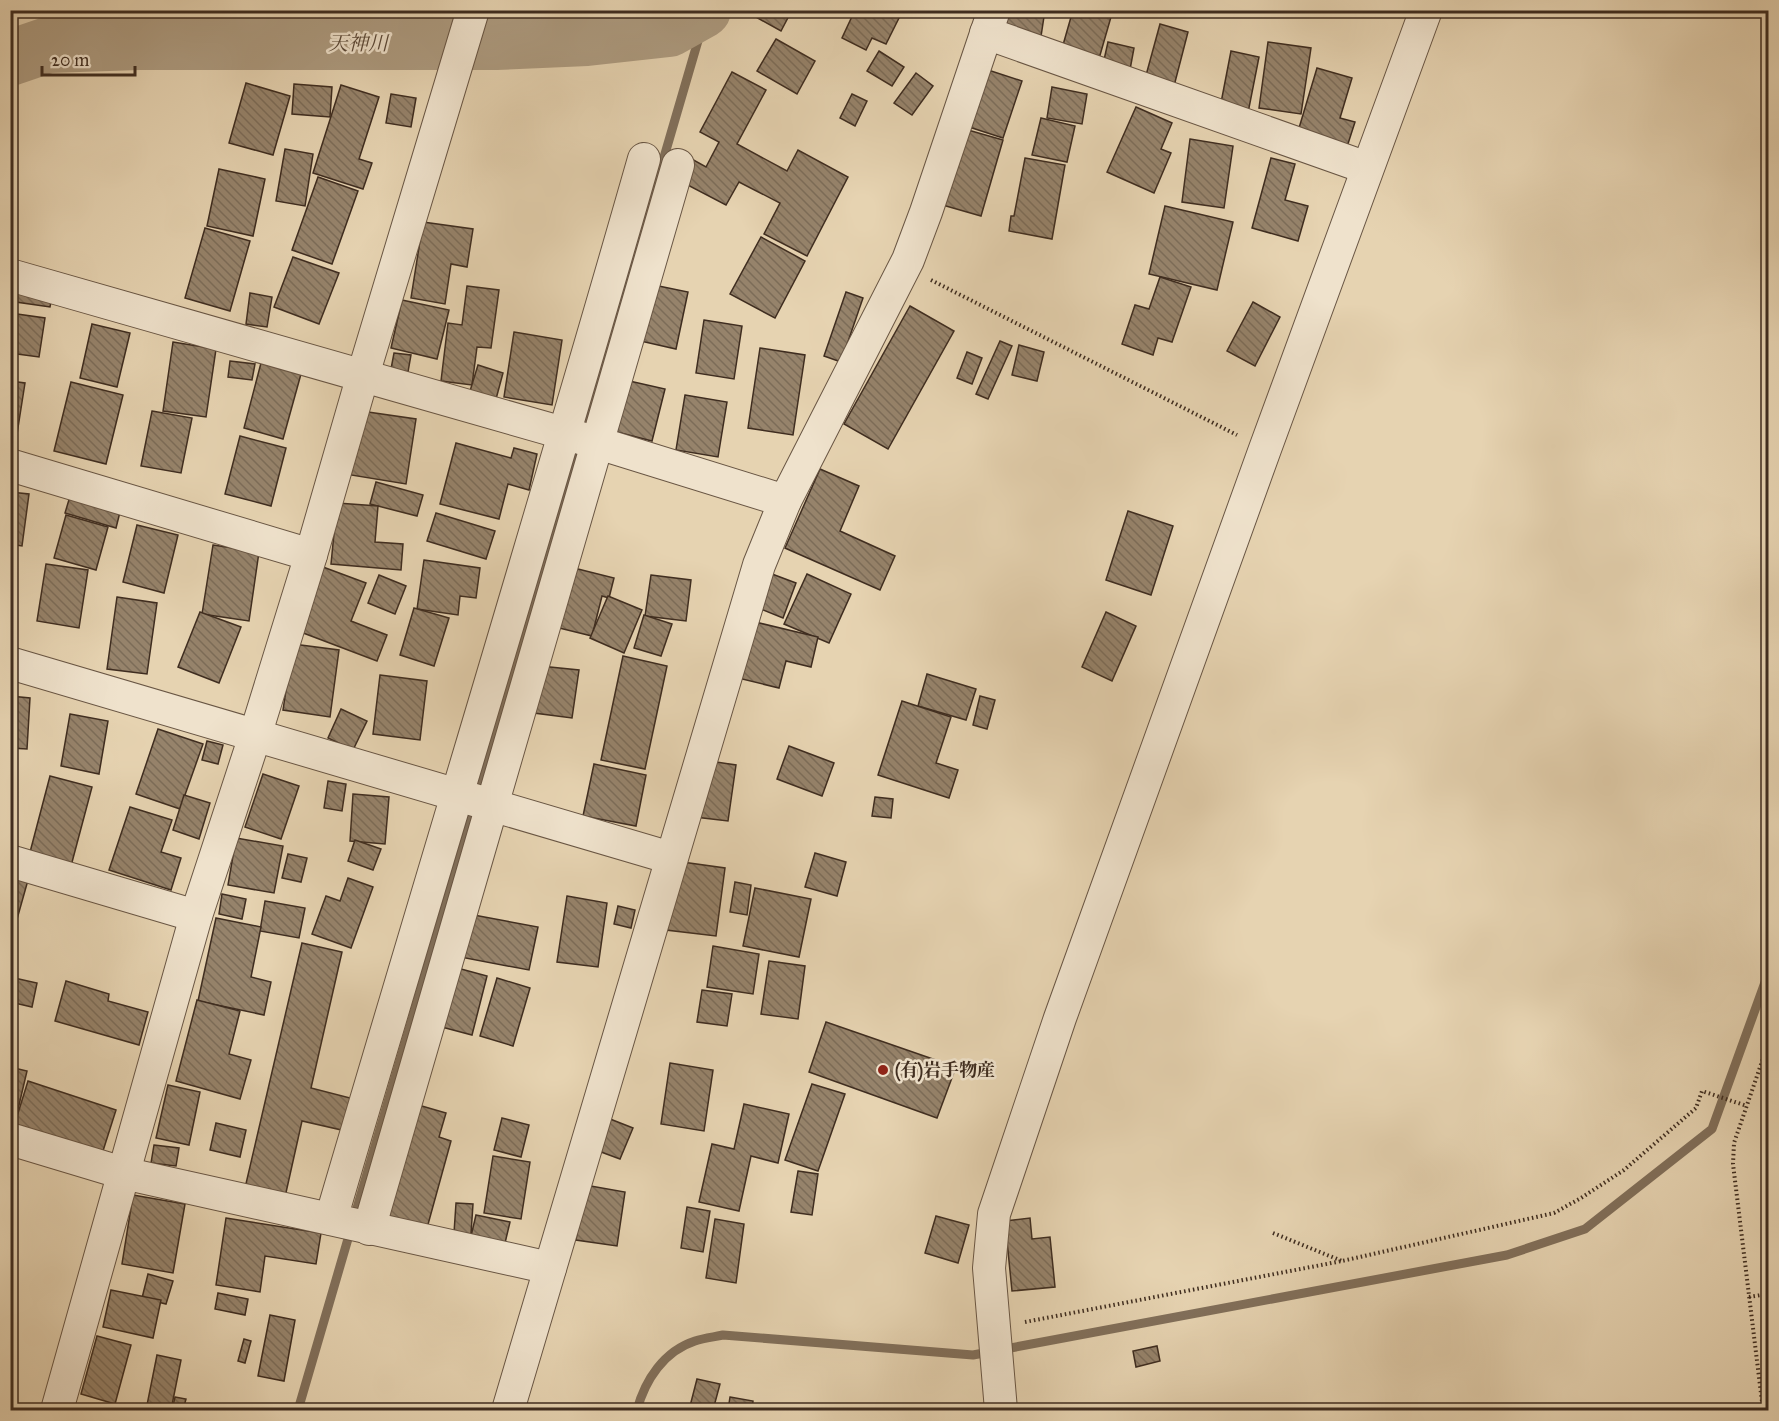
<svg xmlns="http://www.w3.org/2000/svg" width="1779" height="1421" viewBox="0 0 1779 1421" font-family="'IM FELL Great Primer','Noto Serif JP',serif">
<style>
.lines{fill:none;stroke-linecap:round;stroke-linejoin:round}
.stream{stroke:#816f5a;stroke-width:9}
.river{stroke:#ad9b80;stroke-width:56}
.building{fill:url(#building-back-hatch);stroke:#3f2d20;stroke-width:1.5}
.minor-casing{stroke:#695644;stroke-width:34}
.path{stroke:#3f2d20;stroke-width:4;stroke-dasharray:1.5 3;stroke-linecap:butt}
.minor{stroke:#efe2cc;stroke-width:32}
.poi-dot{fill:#8f2418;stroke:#efe2cc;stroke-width:2}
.labels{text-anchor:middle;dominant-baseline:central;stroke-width:5;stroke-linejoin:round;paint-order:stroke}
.poi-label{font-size:18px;font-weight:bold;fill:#3f2d20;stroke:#efe2cc;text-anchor:start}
.water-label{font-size:20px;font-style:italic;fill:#5a4838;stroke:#efe2cc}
</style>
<defs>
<pattern id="building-back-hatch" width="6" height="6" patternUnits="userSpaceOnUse" patternTransform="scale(1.5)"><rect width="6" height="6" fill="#96836b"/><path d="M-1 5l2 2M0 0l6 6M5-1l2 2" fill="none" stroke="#7c6c58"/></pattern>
</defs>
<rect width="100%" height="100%" fill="#e6d3b1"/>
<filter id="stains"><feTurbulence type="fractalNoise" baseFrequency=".00333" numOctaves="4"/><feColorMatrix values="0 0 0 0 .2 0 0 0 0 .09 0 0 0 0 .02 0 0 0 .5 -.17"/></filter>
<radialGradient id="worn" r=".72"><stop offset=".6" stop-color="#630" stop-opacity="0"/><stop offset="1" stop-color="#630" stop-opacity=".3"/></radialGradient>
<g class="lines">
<g class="stream">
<polyline points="298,1410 707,10"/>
<path d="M637,1410c8,-30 27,-59 58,-69 9,-3 19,-4 28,-6l250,20 534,-100 78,-26 127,-100 56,-155"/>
</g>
<polyline class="river" points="10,58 48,45 139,42 496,42 587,38 669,29 703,10"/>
</g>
<g class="building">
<polygon points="757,10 792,10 781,31 754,16"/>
<polygon points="855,10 903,10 886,44 872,38 866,50 842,38"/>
<polygon points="1008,10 1045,10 1040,43 1005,37"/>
<polygon points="1073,10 1113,10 1096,69 1059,59"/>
<polygon points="1160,24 1188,32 1174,86 1145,79"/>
<polygon points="776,39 815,61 797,94 757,71"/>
<polygon points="1108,42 1134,48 1129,75 1102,69"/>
<polygon points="1268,42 1311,48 1301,114 1259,108"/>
<polygon points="879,51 904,67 892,86 867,71"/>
<polygon points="1231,51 1259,57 1248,113 1220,108"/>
<polygon points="1317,68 1352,78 1340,118 1355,122 1345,153 1296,138"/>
<polygon points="985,69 1022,81 1003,138 966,126"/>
<polygon points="732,72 766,90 737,144 787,171 798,150 848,177 807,256 764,234 780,203 739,182 726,205 678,180 690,158 706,167 719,142 700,132"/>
<polygon points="916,73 933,86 912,115 894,103"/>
<polygon points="246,83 290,96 273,155 229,143"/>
<polygon points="294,84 332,87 330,117 292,114"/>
<polygon points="341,85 379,97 359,159 372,163 363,189 313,173"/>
<polygon points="1052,87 1087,94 1082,124 1047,118"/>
<polygon points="391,94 416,98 411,127 386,123"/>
<polygon points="852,94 867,101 855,126 840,118"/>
<polygon points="1136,107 1172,123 1161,149 1171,153 1154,193 1107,172"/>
<polygon points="1041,118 1075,126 1067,162 1032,155"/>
<polygon points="961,128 1003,140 981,216 939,204"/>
<polygon points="1190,139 1233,146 1224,208 1182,202"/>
<polygon points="285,149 313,154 305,206 276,201"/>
<polygon points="1025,158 1065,165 1052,239 1009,231 1011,216 1014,216"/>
<polygon points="1271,158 1295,164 1285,200 1308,206 1298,241 1252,228"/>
<polygon points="219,169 265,179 253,236 207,226"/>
<polygon points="318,177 358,191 332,264 292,250"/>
<polygon points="1165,206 1233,222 1217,290 1149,274"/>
<polygon points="423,222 473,229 467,267 451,264 445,304 411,298"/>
<polygon points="205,228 250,241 230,311 185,298"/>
<polygon points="761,237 805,261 775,318 730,294"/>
<polygon points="293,257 339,273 319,324 274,307"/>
<polygon points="1160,277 1191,287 1172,342 1158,338 1153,355 1122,344 1135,305 1149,309"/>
<polygon points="649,284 688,292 676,349 636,340"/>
<polygon points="18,286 53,291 50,307 16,302"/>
<polygon points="467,286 499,290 491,348 477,347 472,385 441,381 448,323 462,325"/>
<polygon points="846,292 863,298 841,362 824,356"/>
<polygon points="250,293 272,297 267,327 246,324"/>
<polygon points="402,300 449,310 437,359 391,348"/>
<polygon points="1253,302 1280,317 1255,366 1227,351"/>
<polygon points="910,306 954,331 888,449 844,424"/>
<polygon points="10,313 45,318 39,357 10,353"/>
<polygon points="704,320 742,326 734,379 696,373"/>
<polygon points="92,324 130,333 117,387 80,378"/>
<polygon points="514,332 562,340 552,405 504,397"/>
<polygon points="1000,341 1012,346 988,399 976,394"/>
<polygon points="173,342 216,349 206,417 163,411"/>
<polygon points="1019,345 1044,352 1037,381 1012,375"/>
<polygon points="760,348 805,355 793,435 748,428"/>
<polygon points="967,352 982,358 972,384 957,378"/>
<polygon points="394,353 411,355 408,372 391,369"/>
<polygon points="230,361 255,364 252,380 228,377"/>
<polygon points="261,363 301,374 283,439 244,428"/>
<polygon points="478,365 503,373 496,399 470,391"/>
<polygon points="625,380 665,389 652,441 613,431"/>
<polygon points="10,381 25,383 17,434 10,433"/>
<polygon points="71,382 123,395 106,464 54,451"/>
<polygon points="685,395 727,402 718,457 676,450"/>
<polygon points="152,411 192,418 181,473 141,466"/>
<polygon points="361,411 416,419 406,484 351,475"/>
<polygon points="240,436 286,448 271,506 225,494"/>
<polygon points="456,443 511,458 514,448 537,454 529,490 508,484 499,519 440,504"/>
<polygon points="820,469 859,486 840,531 895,556 880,590 785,548"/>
<polygon points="376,482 423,495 417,516 370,504"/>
<polygon points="10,492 29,494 22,546 10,544"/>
<polygon points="71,493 121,508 116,528 65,513"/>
<polygon points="337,503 378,506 375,542 403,544 401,570 331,564"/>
<polygon points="1128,511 1173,526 1151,595 1106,580"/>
<polygon points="436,513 495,531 486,559 427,541"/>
<polygon points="66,515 108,527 96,570 54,558"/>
<polygon points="137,525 178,535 164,593 123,582"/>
<polygon points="213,545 259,552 249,621 202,614"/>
<polygon points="424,560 480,568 476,598 460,596 458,615 417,609"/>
<polygon points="46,564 88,570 79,628 37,621"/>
<polygon points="566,566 614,578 609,598 602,596 592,636 551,626"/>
<polygon points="323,567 366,583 351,621 387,635 377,661 298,631"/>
<polygon points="764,571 796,583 783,618 751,605"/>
<polygon points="807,574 851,594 829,643 784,624"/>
<polygon points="379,575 406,586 395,614 368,603"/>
<polygon points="651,575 691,580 686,621 645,616"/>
<polygon points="608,596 642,610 624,653 590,638"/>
<polygon points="117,597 157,603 147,674 107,669"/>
<polygon points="414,608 449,618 434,666 400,655"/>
<polygon points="200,612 241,627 219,683 178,667"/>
<polygon points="1106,612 1136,626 1112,681 1082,667"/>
<polygon points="644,615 672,624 661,656 634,648"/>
<polygon points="751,621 818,637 811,667 786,661 779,688 738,678"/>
<polygon points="293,644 339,650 330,717 283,710"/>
<polygon points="623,656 667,666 645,769 601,760"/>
<polygon points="540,666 579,670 572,718 534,713"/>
<polygon points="927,674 976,689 966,720 918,706"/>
<polygon points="380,675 427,681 420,740 373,734"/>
<polygon points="10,696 30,698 27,749 10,748"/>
<polygon points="980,696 995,700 987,729 973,725"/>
<polygon points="902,701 951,717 936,763 958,770 949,798 878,775"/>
<polygon points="341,709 367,721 353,750 328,738"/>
<polygon points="70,714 108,721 99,774 61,766"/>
<polygon points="158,729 203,744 180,809 136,794"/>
<polygon points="207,741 223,745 218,764 202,760"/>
<polygon points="789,746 834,763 822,796 777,779"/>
<polygon points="703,760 736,765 728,821 695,817"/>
<polygon points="594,764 646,775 636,826 583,816"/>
<polygon points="263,774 299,786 281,839 245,827"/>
<polygon points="50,776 92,787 71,866 29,856"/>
<polygon points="328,781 346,784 342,811 324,808"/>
<polygon points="353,794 389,797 385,844 350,841"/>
<polygon points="184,795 210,803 199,839 173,830"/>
<polygon points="875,797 893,799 891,818 872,816"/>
<polygon points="130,807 172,820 161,852 181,858 171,890 109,870"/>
<polygon points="236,838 283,846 274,893 228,885"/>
<polygon points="355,840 381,849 373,870 348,861"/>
<polygon points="815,853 846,862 837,896 805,887"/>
<polygon points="288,854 307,858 301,882 282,878"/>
<polygon points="675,861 725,868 716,936 666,930"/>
<polygon points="10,867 30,873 10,944"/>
<polygon points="348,878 373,887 351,948 312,934 326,896 340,901"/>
<polygon points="735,882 751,885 747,915 730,912"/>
<polygon points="755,888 811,899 799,957 743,946"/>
<polygon points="222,894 246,899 242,919 219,914"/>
<polygon points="567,896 607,903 598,967 557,962"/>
<polygon points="265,901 305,908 299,938 260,931"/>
<polygon points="618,906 635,910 631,928 614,924"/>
<polygon points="463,913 538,927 529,970 455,956"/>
<polygon points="216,918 261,927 251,977 271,982 264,1015 198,1001"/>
<polygon points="302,943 342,952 311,1088 354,1099 346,1131 302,1121 285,1197 245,1188"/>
<polygon points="713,946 759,954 753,994 707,987"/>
<polygon points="769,961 805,966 798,1019 761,1014"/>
<polygon points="450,966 487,976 472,1035 434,1025"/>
<polygon points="10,977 37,983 32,1007 10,1002"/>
<polygon points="497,978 530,988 513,1046 480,1036"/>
<polygon points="66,981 109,994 108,1001 148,1012 139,1045 55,1021"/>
<polygon points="702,990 732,994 727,1026 697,1022"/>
<polygon points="197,1000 240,1011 229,1054 251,1060 240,1099 176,1081"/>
<polygon points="826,1022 956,1067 937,1118 809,1072"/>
<polygon points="670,1063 713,1070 704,1131 661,1124"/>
<polygon points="10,1067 27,1071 15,1122 10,1121"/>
<polygon points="28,1081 116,1110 102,1154 14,1126"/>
<polygon points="812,1084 845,1094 818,1171 785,1160"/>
<polygon points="168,1085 200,1092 189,1145 156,1138"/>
<polygon points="408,1102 446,1113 439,1137 451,1141 427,1228 376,1214"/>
<polygon points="744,1104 789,1114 778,1163 751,1156 739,1211 699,1202 712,1144 734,1149"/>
<polygon points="605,1117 633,1128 620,1159 593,1149"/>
<polygon points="502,1118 529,1125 521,1157 494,1150"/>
<polygon points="216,1123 246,1130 240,1157 210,1150"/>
<polygon points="154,1145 179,1148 176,1166 151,1163"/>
<polygon points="493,1156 530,1162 521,1219 484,1213"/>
<polygon points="798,1171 818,1174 812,1215 791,1212"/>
<polygon points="585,1185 625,1192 617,1246 576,1240"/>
<polygon points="133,1195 185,1204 173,1273 122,1264"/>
<polygon points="456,1203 473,1204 471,1234 454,1233"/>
<polygon points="687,1207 710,1211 703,1252 681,1248"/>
<polygon points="476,1215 510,1222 505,1243 471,1236"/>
<polygon points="936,1216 969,1225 958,1263 925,1253"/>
<polygon points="226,1218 321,1233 316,1264 265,1256 260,1292 216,1285"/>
<polygon points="1030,1218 1032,1239 1050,1237 1055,1287 1012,1291 1005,1221"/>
<polygon points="715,1219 744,1224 736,1283 706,1278"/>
<polygon points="148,1274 173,1281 166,1304 142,1298"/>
<polygon points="111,1290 161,1300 153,1338 103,1327"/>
<polygon points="218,1293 248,1299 245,1315 215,1309"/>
<polygon points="270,1315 295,1320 284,1381 258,1376"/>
<polygon points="97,1336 131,1345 115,1404 81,1394"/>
<polygon points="244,1339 251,1341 245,1363 238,1361"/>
<polygon points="1157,1346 1160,1361 1136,1367 1133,1351"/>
<polygon points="157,1355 181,1360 171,1410 146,1410"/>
<polygon points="697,1379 720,1384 713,1410 689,1410"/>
<polygon points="175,1397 186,1399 183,1410 172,1410"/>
<polygon points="730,1397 753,1401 752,1410 728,1410"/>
</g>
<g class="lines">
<defs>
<g id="minor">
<polyline points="986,33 1367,168"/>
<polyline points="10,275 598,443 785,501"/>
<polyline points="10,465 311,555"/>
<polyline points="10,663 671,858"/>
<polyline points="10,861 196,916"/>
<polyline points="10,1139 123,1173 550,1268"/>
<path d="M331,1219c104,-354 212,-706 313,-1060"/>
<polyline points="369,1229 678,165"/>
<polyline points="57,1410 196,916 255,736 311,555 363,375 473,10"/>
<polyline points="508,1410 759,565 785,501 908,260 926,212 994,10"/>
<polyline points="1001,1410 989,1268 994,1214 1060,1018 1265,449 1426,10"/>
</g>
</defs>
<use href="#minor" class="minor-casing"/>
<g class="path">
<polyline points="931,280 1237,435"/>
<polyline points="1273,1233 1342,1261"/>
<polyline points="1749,1297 1768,1294"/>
<polyline points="1025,1322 1342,1261 1554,1213 1581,1198 1624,1170 1696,1108 1702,1091 1747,1106"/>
<polyline points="1763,1410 1733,1164 1734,1143 1768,1044"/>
</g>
<use href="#minor" class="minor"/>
</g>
<circle class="poi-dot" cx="883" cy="1070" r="6"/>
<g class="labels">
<g class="poi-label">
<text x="895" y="1070">(有)岩手物産</text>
</g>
<g class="water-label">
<text x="358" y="43">天神川</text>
</g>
</g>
<rect width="1779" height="1421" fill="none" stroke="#e6d3b1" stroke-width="36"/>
<rect x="12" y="12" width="1755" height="1397" fill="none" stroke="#3f2d20" stroke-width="3"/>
<rect x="18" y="18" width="1743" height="1385" fill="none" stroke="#3f2d20" stroke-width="1.5"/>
<path d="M42 66v9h93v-9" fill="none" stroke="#3f2d20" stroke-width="3"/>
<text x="51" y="66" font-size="18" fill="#3f2d20" stroke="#efe2cc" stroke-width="4.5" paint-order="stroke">20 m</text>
<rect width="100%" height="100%" filter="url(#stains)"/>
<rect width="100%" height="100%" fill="url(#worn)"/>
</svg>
